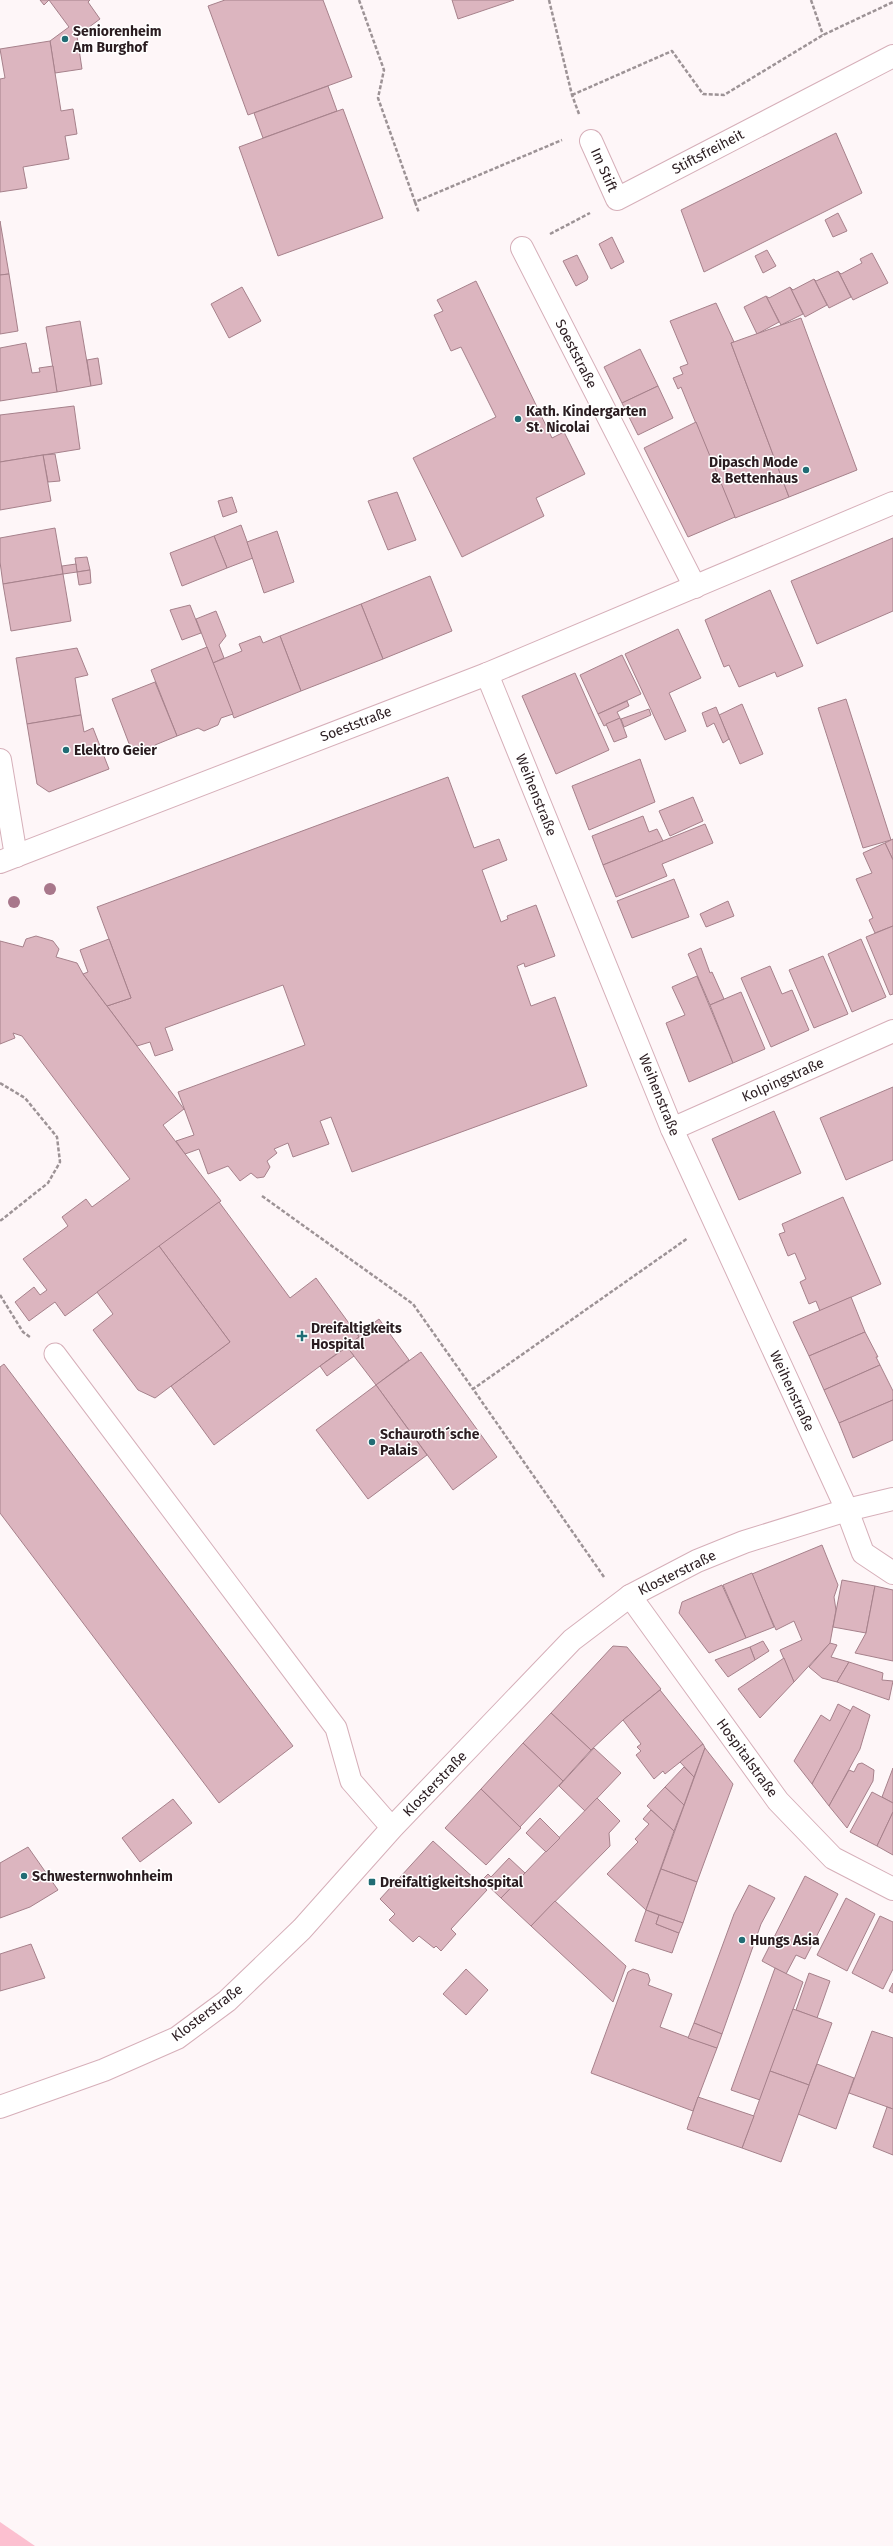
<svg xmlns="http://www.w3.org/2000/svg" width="893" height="2546" viewBox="0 0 893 2546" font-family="'Fira Sans',sans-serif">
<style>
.green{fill:#fcc0d0}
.building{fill:#dcb5bf;stroke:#a6818b}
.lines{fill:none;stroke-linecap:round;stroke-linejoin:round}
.lane-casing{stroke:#d6afb9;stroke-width:23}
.street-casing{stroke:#d6afb9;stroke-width:24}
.path{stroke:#9d9396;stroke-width:2.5;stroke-dasharray:4 2;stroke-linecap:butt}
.lane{stroke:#fff;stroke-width:21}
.street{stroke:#fff;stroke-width:22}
.tree{fill:#a8778b}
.poi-dot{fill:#216c74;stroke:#fff;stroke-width:1.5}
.labels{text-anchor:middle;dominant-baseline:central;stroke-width:3;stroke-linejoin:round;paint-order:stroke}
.poi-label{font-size:14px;font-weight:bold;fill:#2a1c20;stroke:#fff;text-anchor:start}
.street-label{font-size:14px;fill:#2a1c20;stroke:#fff}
</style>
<rect width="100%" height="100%" fill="#fef6f8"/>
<polygon class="green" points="0,2522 35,2546 0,2546"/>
<g class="building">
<polygon points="40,0 90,0 88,2 100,19 77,36 82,69 55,73 50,41 69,27 49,0 44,5"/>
<polygon points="225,0 323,0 352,77 248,115 208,6"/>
<polygon points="452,0 514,0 458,19"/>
<polygon points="50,41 61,111 73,109 77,134 65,136 69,159 23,167 27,188 0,192 0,79 5,78 0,49"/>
<polygon points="328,86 337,111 263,138 254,113"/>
<polygon points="343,109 383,218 278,256 239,147"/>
<polygon points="836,133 862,193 704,272 681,210"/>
<polygon points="838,213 847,231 833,237 825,220"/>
<polygon points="0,221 9,274 0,275"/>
<polygon points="612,237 624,262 611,269 599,244"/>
<polygon points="767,250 776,266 763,273 755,256"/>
<polygon points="872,253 888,283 853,300 838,271 841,274 862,263 860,259"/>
<polygon points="577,255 588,277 587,280 576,286 563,261"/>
<polygon points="838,271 851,297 829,308 814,279 816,281"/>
<polygon points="9,274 18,331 0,334 0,275"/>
<polygon points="814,279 827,305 805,317 790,287 793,290"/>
<polygon points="476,281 552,438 564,432 585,474 536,498 544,516 462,557 413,458 496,417 461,347 451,351 434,315 443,311 437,300"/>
<polygon points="242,287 261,321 229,338 211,304"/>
<polygon points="790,287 803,314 781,325 766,296 769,298"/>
<polygon points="766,296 779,322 757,334 744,307"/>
<polygon points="716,303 734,342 731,343 789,497 735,518 681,387 678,389 673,378 683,374 680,367 688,364 670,321"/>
<polygon points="801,318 857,470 789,497 731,343"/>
<polygon points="80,321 91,386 57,392 46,327"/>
<polygon points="26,343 32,373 40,372 39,368 53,366 57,392 0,401 0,348"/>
<polygon points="640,349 658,386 622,403 604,367"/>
<polygon points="98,358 102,384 91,386 87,360"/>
<polygon points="658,386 673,418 638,435 622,403"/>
<polygon points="74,406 80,449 0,462 0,415"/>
<polygon points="696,422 735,517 688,537 644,448"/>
<polygon points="55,454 60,481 48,482 43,455"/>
<polygon points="43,455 51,501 0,510 0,462"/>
<polygon points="397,492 416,540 388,550 368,501"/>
<polygon points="232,497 237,512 223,517 218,501"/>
<polygon points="241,525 253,558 227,568 214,536"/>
<polygon points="55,528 63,574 3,584 0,562 0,538"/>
<polygon points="277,531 294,582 264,593 247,542"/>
<polygon points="214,536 227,568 182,586 170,553"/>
<polygon points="893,538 893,611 817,644 791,581"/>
<polygon points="87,557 90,570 77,572 75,558"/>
<polygon points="76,564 77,572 63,574 62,566"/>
<polygon points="90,570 91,583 79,585 77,572"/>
<polygon points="63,574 71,621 11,631 3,584"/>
<polygon points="430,576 452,631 383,659 361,604"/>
<polygon points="770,590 803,666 777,677 775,672 739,687 729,665 724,667 705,620"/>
<polygon points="361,604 383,659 301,691 280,636"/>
<polygon points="190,605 201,633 182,640 170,610"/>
<polygon points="216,611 226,636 219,645 224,658 213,663 196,619"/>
<polygon points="678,629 701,678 669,693 686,731 665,740 625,654"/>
<polygon points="260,636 263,643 280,636 301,691 234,718 213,663 242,651 239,644"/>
<polygon points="207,647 233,714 221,718 218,725 204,731 198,728 177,736 151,670"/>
<polygon points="77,648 88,675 75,678 81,715 27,724 16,658"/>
<polygon points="622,655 641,694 598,714 580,675"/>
<polygon points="575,673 609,750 556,774 522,696"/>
<polygon points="155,682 177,736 155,745 153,751 141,756 133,754 112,699"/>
<polygon points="846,699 891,840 863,848 818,708"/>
<polygon points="627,701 629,706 617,712 620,718 604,726 598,714"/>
<polygon points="742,704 763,754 740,764 719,715"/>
<polygon points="716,707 729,739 723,743 714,723 707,727 702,713"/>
<polygon points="649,709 651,715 624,727 621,719"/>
<polygon points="81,715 84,732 93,728 109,769 49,792 37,784 27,724"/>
<polygon points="620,718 627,737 614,742 606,724"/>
<polygon points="640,759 655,802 589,830 572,786"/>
<polygon points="448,777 474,848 499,839 507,860 482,870 501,922 508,919 507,916 536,905 555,956 525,967 524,963 517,966 531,1006 555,997 587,1086 352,1172 331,1117 320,1121 329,1144 293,1157 288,1143 274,1149 277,1153 267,1161 270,1167 264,1177 257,1178 251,1173 240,1181 228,1166 208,1174 199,1149 185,1154 176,1141 194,1135 178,1092 305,1045 283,985 165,1028 173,1050 155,1056 150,1042 137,1046 107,1006 131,998 97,907"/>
<polygon points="693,797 703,821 670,836 659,811"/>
<polygon points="643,816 649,832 657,829 663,841 603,865 592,836"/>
<polygon points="705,824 713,843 662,864 667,876 616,897 603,865"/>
<polygon points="893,839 893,860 885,843"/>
<polygon points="885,843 893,860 893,926 875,933 869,920 873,918 856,879 872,873 863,853"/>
<polygon points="674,879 689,917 632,938 617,901"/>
<polygon points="728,901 734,916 706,927 700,914"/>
<polygon points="893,926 893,994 890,995 866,937"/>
<polygon points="36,936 53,941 59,949 56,957 77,963 83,974 184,1109 163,1125 221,1201 65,1316 55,1302 29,1321 15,1302 34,1287 40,1295 47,1290 23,1259 68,1226 62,1217 86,1199 92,1207 130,1179 22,1036 13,1033 15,1038 0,1044 0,941 23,947 26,939"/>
<polygon points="109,939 131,998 107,1006 83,974 88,972 80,950"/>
<polygon points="861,939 886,997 852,1012 828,954"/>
<polygon points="701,948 710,973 712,972 724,999 710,1005 688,954"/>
<polygon points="823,956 848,1014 814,1028 789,970"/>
<polygon points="770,966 782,994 792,990 809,1030 771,1047 741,978"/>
<polygon points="697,976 733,1063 689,1082 666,1023 685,1015 672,987"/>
<polygon points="741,992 765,1049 733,1063 710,1005"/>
<polygon points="893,1087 893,1160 846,1180 820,1118"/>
<polygon points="774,1111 801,1173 739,1200 712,1139"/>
<polygon points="843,1197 881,1284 820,1311 816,1301 809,1304 800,1282 806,1279 795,1253 788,1256 779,1234 785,1232 782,1224"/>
<polygon points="219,1202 290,1298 316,1278 359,1337 214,1445 171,1386 230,1342 159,1246"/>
<polygon points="159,1246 230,1342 155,1398 138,1390 93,1330 113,1314 97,1292"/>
<polygon points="851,1297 865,1332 809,1356 793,1322"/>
<polygon points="379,1319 409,1360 376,1385 347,1347 359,1337 358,1335"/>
<polygon points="865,1332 878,1357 876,1357 880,1365 824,1390 809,1356"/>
<polygon points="347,1347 354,1356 327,1376 320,1366"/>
<polygon points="421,1352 497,1457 453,1490 376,1385"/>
<polygon points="4,1364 293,1746 219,1803 0,1513 0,1367"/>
<polygon points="880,1365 893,1391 893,1400 839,1423 824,1390"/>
<polygon points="376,1385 427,1455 368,1499 316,1430"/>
<polygon points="893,1400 893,1440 853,1458 839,1423"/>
<polygon points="822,1545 838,1585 834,1597 836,1610 830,1643 794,1682 780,1650 802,1640 794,1621 776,1630 752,1574"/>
<polygon points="752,1573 774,1627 746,1638 723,1585"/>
<polygon points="842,1580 875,1586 866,1633 833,1627"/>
<polygon points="722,1585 746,1638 709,1653 679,1613 682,1602"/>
<polygon points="875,1586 893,1590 893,1661 855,1653 866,1633"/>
<polygon points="763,1641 769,1651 755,1660 750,1647"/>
<polygon points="830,1643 837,1645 831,1657 849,1662 837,1682 822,1678 809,1667"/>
<polygon points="613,1646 627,1647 661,1689 623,1720 591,1750 551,1713"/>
<polygon points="750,1647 755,1660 728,1677 715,1660"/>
<polygon points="784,1658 794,1682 760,1718 738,1689"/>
<polygon points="849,1662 883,1673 882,1680 893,1681 889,1700 837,1682"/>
<polygon points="660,1690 703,1744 665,1774 663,1771 654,1779 636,1755 641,1751 637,1747 641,1744 623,1720"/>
<polygon points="838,1704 851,1711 812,1784 794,1761 821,1715 830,1721"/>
<polygon points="853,1706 870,1715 860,1749 829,1806 812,1784"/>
<polygon points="551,1713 591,1750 563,1781 523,1743"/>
<polygon points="523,1743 563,1781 520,1827 481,1789"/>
<polygon points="703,1744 705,1748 694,1777 680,1762"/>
<polygon points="594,1748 621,1773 585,1811 559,1786"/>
<polygon points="705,1748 733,1784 697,1882 661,1869"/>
<polygon points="862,1763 874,1770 873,1781 847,1828 829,1806 849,1770 854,1772 858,1764"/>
<polygon points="684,1767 694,1777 684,1805 665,1787"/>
<polygon points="893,1768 893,1803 882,1797"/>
<polygon points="665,1787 684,1805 674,1831 647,1806"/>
<polygon points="481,1789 521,1828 486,1865 445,1828"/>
<polygon points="872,1792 893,1803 893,1812 877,1846 850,1832"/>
<polygon points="597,1798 620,1821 609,1833 610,1846 531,1926 501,1898"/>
<polygon points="173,1799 192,1823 140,1862 122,1838"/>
<polygon points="651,1810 674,1831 646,1910 607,1874 638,1842 635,1839 649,1824 643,1819"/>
<polygon points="893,1812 893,1855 877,1846"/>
<polygon points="540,1818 560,1838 546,1852 526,1833"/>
<polygon points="433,1841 487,1890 451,1929 456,1934 441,1951 436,1946 434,1948 419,1936 413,1942 389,1920 395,1914 380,1899"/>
<polygon points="28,1847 58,1890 30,1907 0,1918 0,1863"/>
<polygon points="509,1858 525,1873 501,1898 482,1880 488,1874 491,1877"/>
<polygon points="661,1869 697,1882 683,1923 646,1910"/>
<polygon points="805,1876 838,1894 805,1959 796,1955 786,1974 762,1961"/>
<polygon points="749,1885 775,1898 761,1924 722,2034 694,2023 734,1914"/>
<polygon points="846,1898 875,1914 847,1971 817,1955"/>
<polygon points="555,1901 626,1966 613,2002 531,1926"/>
<polygon points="646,1910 659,1915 656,1924 679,1933 672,1953 635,1941"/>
<polygon points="659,1915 683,1923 679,1933 656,1924"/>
<polygon points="880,1916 893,1922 893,1969 883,1989 852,1973"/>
<polygon points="31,1944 45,1978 0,1991 0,1954"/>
<polygon points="775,1968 803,1982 760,2100 731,2090"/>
<polygon points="466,1969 488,1990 466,2015 443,1994"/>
<polygon points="633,1969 648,1974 650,1980 648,1985 672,1994 660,2027 717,2048 693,2111 591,2073 628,1972"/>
<polygon points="809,1973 830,1981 817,2018 796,2010"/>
<polygon points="893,1983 893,1993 889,1991"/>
<polygon points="793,2009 832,2023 809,2085 770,2071"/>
<polygon points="694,2023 722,2034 717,2048 688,2038"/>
<polygon points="872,2031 893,2038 893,2109 849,2093"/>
<polygon points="817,2064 854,2078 836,2129 798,2114"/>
<polygon points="770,2071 809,2085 781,2162 742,2148"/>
<polygon points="698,2097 754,2116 742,2148 687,2129"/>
<polygon points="887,2107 893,2109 893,2155 873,2147"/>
</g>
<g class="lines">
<defs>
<polyline id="lane" points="55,1354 336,1728 351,1781 392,1828"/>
<g id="street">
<polyline points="591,141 617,199 893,56"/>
<polyline points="522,248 695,587"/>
<polyline points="487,674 672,1129 847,1510 863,1553 893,1573"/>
<polyline points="0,760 16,856"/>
<polyline points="0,862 487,674 893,503"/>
<polyline points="672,1129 893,1031"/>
<polyline points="630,1596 778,1801 833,1858 893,1889"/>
<polyline points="0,2107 104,2070 177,2038 227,2001 302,1929 392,1828 572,1640 630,1596 697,1561 744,1542 847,1510 893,1499"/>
</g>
</defs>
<use href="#lane" class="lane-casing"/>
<use href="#street" class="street-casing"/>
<g class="path">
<polyline points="359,0 384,70 378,98 415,202 562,140"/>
<polyline points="549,0 572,95 579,114"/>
<polyline points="811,0 823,35"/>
<polyline points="572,95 672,51 703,94 724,95 823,35 893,2"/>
<polyline points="415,202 419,213"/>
<polyline points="550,234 590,213"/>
<polyline points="0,1083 25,1098 57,1137 60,1162 48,1183 0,1221"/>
<polyline points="262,1196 413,1304 473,1389"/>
<polyline points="0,1295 23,1332 30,1337"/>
<polyline points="604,1577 473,1389 688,1238"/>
</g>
<use href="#lane" class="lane"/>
<use href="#street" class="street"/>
</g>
<g class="tree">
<circle cx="50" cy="889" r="6"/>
<circle cx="14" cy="902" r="6"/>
</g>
<g class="poi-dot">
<circle cx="65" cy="39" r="4"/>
<circle cx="518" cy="419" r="4"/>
<circle cx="806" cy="470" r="4"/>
<circle cx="66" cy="750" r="4"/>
<path d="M300 1330h4v4h4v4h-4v4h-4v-4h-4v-4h4z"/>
<circle cx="372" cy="1442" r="4"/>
<circle cx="24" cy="1876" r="4"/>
<rect x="368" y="1878" width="8" height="8" rx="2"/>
<circle cx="742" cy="1940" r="4"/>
</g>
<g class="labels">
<g class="poi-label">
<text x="73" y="31">Seniorenheim<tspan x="73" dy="16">Am Burghof</tspan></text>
<text x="526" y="411">Kath. Kindergarten<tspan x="526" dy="16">St. Nicolai</tspan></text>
<text x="798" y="462" text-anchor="end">Dipasch Mode<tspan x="798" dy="16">&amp; Bettenhaus</tspan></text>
<text x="74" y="750">Elektro Geier</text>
<text x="311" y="1328">Dreifaltigkeits<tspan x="311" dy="16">Hospital</tspan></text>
<text x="380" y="1434">Schauroth´sche<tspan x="380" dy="16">Palais</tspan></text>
<text x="32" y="1876">Schwesternwohnheim</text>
<text x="380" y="1882">Dreifaltigkeitshospital</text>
<text x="750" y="1940">Hungs Asia</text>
</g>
<g class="street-label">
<text transform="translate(708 152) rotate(-28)">Stiftsfreiheit</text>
<text transform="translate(604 170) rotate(66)">Im Stift</text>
<text transform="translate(576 354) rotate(63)">Soeststraße</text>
<text transform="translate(356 724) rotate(-21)">Soeststraße</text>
<text transform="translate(536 795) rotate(68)">Weihenstraße</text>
<text transform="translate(783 1080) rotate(-24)">Kolpingstraße</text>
<text transform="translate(659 1095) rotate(68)">Weihenstraße</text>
<text transform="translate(792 1391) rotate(65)">Weihenstraße</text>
<text transform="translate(677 1573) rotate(-26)">Klosterstraße</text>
<text transform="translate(747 1758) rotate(54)">Hospitalstraße</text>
<text transform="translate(435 1784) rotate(-46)">Klosterstraße</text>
<text transform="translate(207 2013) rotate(-37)">Klosterstraße</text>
</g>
</g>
</svg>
